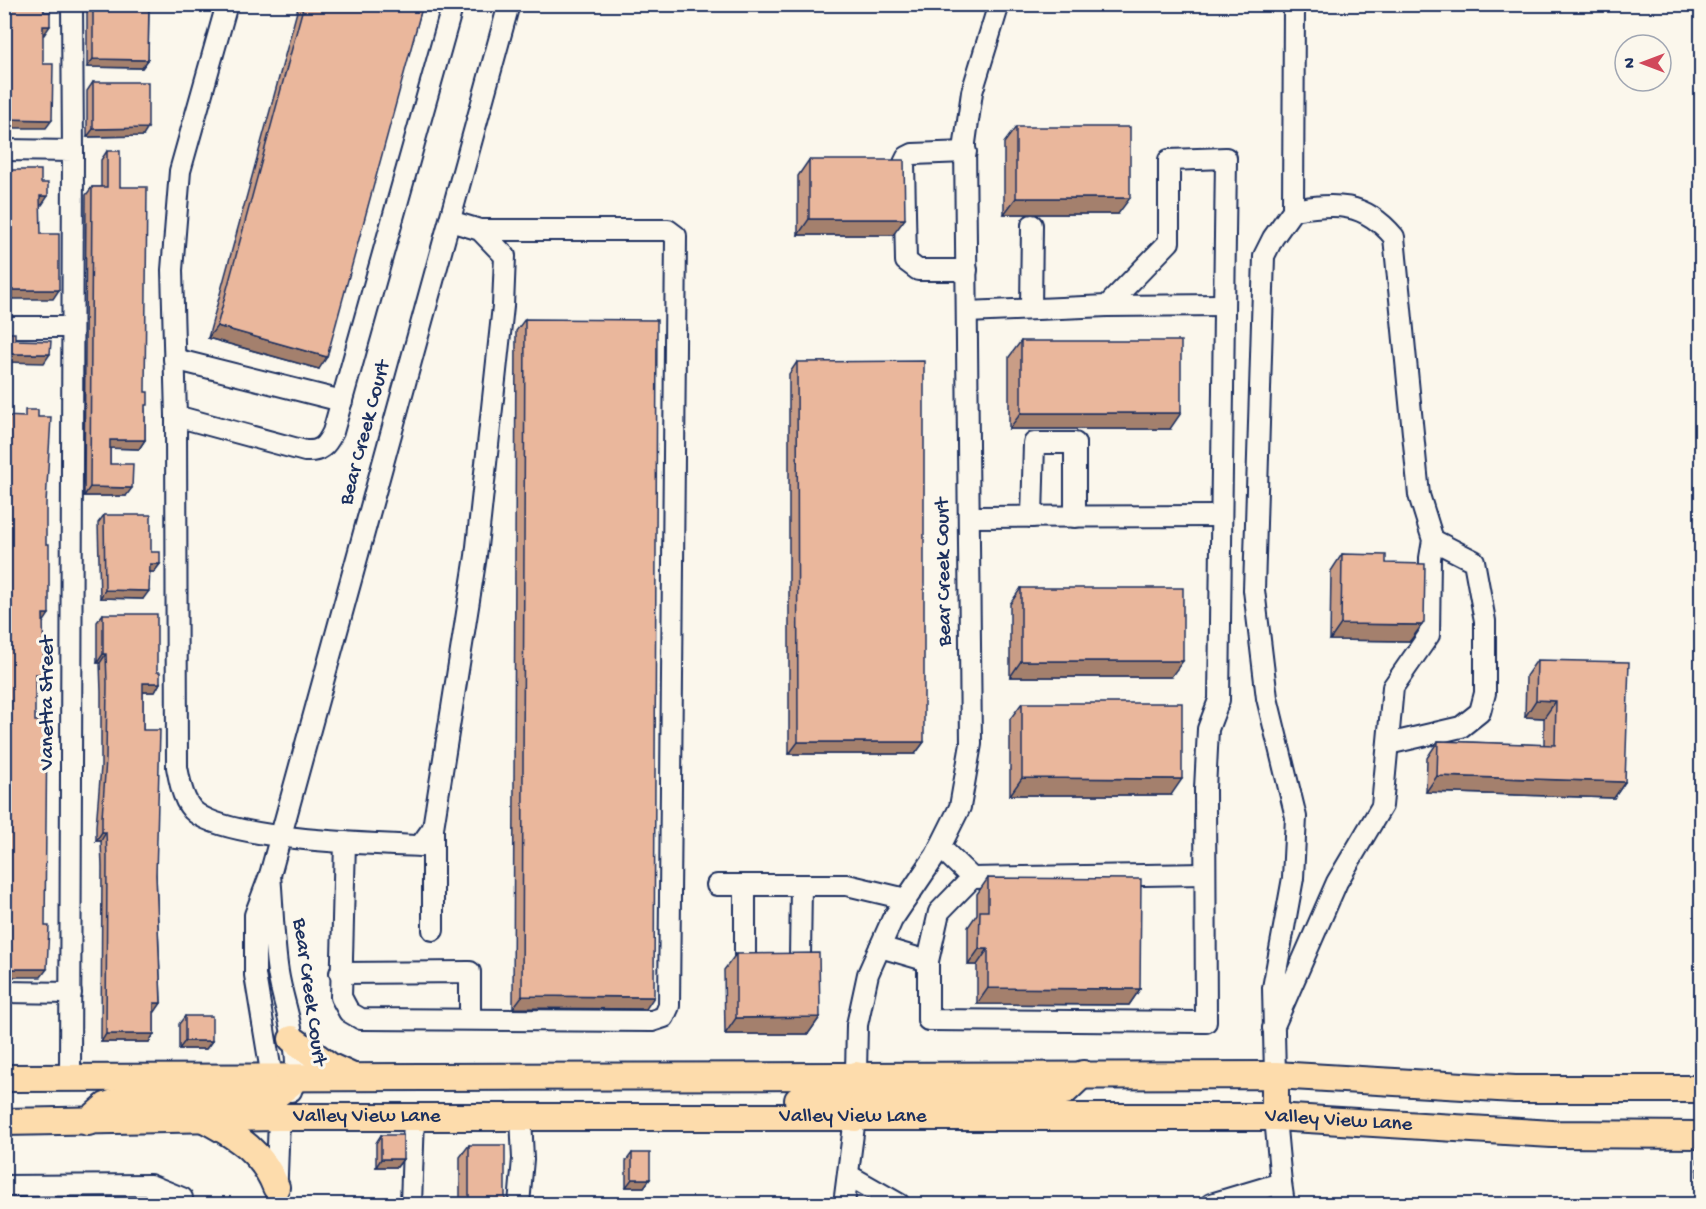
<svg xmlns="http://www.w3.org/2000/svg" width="1706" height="1209" viewBox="0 0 1706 1209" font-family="'Gochi Hand',sans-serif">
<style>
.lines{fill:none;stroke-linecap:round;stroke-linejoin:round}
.minor-casing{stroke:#1b2f5e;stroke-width:24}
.major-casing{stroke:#1b2f5e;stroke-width:30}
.minor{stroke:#fbf7ec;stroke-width:20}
.major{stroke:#fddcac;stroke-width:26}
.rail{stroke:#1b2f5e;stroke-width:4.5;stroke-dasharray:9 4.5;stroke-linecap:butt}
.wall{fill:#c99d86;stroke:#1b2f5e;stroke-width:1.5}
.shaded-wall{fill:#a4806d;stroke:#1b2f5e;stroke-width:1.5}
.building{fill:#eab79c;stroke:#1b2f5e;stroke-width:1.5}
.labels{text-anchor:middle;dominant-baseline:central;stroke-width:6;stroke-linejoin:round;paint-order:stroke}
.street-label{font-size:21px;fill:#1b2f5e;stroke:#fbf7ec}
</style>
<rect width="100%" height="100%" fill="#fbf7ec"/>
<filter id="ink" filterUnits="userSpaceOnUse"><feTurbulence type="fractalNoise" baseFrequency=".0167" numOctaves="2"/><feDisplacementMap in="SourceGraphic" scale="12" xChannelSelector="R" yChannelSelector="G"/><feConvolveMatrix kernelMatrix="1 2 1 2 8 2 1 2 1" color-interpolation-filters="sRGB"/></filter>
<g filter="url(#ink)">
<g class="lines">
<defs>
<g id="minor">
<polyline points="72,4 73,151"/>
<path d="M227,4l-47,167 -8,99 4,146 1,351c3,15 6,36 19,46 36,27 176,31 224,33l13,-18 43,-272 27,-250 2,-50 -25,-26 -30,-9"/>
<polyline points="4,150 73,151 70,1079"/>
<polyline points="966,152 913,154 907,157 904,163 906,261 918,270 967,270"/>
<polyline points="1293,210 1294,4"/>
<polyline points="1107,306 1224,305"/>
<polyline points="1031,309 1032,225"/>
<polyline points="4,327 72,327"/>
<polyline points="174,359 342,401"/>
<path d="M176,416l129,35c16,1 21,-5 28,-19l120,-428"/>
<polyline points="969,517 1221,516"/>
<polyline points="1032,517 1034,443 1075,443 1075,517"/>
<polyline points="1388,744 1461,727 1480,712 1485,693 1485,621 1474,561 1433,540"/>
<polyline points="345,842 341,997 349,1012 361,1019 652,1021 664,1017 669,1006 676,236 668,230 480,230"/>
<path d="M270,875c3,32 3,65 8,97 5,35 28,86 13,119"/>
<polyline points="972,878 1205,874"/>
<polyline points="717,885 847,885 906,899"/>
<polyline points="745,886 745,956"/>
<polyline points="433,930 433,828"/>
<polyline points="880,947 928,961 928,1020 1206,1022 1205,789 1208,729 1219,700 1226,158 1169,160 1169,242 1107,306 967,312"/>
<polyline points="800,957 801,886"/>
<polyline points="928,961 939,912 972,878 940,847"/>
<polyline points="340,973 470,972 470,1019"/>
<polyline points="4,992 71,993"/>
<path d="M1273,1028l64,-146 45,-76 11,-119 36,-52 1,-77 3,-18 -14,-45 -25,-258c-30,-36 -59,-34 -101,-27l-20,28 -9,18 -10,334 13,108 29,119 -3,61 -20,110 2,87"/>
<polyline points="274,1090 255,975 255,915 270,875 509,4"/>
<polyline points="848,1175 899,1204"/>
<polyline points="1281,1183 1284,1204"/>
<polyline points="4,1186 150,1185 182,1198 182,1204"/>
<polyline points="276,1204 279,1117"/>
<polyline points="411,1204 414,1117"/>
<polyline points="519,1204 523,1159 521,1117"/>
<polyline points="844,1204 855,1118 857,1025 868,974 892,920 936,855 960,807 971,744 965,143 972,92 999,4"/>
<polyline points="1211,1204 1281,1183 1275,1117"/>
</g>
<g id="major">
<polyline points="292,1039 331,1067 353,1077"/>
<polyline points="1275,1075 1275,1117"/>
<polyline points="4,1078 1275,1075 1515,1089 1702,1089"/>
<polyline points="798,1100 833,1100 849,1095 856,1075"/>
<polyline points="855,1118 864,1101 877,1097 1040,1095 1065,1091 1083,1074"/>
<path d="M206,1120c32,17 57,33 70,67"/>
<path id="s1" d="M4,1122l275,-5h996l277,17 150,1"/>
<polyline points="88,1122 106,1106 125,1099 248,1101 275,1096 296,1079"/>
</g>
</defs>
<use href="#minor" class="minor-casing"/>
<use href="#major" class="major-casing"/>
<use href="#minor" class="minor"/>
<use href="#major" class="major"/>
<polyline class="rail" points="1698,1204 1702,1043"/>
</g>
<g class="wall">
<polygon points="87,4 149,4 148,60 142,68 87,67"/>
<polygon points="299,4 423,4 319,369 208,338"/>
<polygon points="93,82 143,136 87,137 87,91"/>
<polygon points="1016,127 1118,214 1004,214 1004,143"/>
<polygon points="107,151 120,187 145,410 145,440 139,449 110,448 110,464 126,496 84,496 86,195 92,187 101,187 101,160"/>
<polygon points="809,160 893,235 798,235 798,176"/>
<polygon points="525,319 646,1009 513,1008 516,331"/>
<polygon points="1021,341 1170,429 1009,429 1009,357"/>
<polygon points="797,362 924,742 915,754 789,754 789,374"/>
<polygon points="104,515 151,552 160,564 154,572 150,572 143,599 100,598 98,523"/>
<polygon points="1342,554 1386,563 1410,641 1330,640 1331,571"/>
<polygon points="1021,588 1171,677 1010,677 1010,604"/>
<polygon points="103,614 157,672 160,683 155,692 143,692 143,730 156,875 161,1003 154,1012 154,1034 149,1042 101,1042 102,867 101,841 96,841 96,826 101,767 101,692 100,663 97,663 97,622"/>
<polygon points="1537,660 1625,782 1614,798 1426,792 1427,758 1438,741 1544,745 1544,718 1525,717 1526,676"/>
<polygon points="1022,703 1171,795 1010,795 1010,719"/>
<polygon points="988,878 1140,989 1129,1005 977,1004 977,965 968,965 968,927 977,914 977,894"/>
<polygon points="736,954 820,1017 808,1034 725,1034 724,970"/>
<polygon points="185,1016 212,1041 206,1049 179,1049 179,1024"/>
<polygon points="381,1135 403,1159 397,1167 376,1167 376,1143"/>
<polygon points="469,1145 505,1204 460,1204 460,1157"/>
<polygon points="632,1153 650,1179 644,1187 626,1187 626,1161"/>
</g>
<g class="shaded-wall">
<polygon points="43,26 50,26 44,35 37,34"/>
<polygon points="93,59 148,60 142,68 87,67"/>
<polygon points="4,119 52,120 46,128 4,128"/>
<polygon points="148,128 143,136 87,137 93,129"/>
<polygon points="40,196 48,196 42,205 34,205"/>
<polygon points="1016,198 1130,198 1118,214 1004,214"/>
<polygon points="809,219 905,219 893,235 798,235"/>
<polygon points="4,290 59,290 53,299 4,299"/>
<polygon points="217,326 327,357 319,369 208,338"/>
<polygon points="4,354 50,354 44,363 4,362"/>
<polygon points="1021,413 1181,413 1170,429 1009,429"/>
<polygon points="110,440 145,440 139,449 104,448"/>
<polygon points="90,487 132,488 126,496 84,496"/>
<polygon points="150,564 160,564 154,572 144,572"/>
<polygon points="105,590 149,591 143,599 100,598"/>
<polygon points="43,614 49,614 43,623"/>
<polygon points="1341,624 1422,625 1410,641 1330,640"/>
<polygon points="103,654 106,654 100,663 97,663"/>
<polygon points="1021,661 1183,661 1171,677 1010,677"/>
<polygon points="35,674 44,674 38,682 29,682"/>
<polygon points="143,683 160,683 155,692 138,692"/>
<polygon points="1536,700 1556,701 1544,718 1525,717"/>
<polygon points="798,742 924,742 915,754 789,754"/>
<polygon points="1437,776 1625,782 1614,798 1426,792"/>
<polygon points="1022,778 1182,779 1171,795 1010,795"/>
<polygon points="102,832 106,832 101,841 96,841"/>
<polygon points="979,949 988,949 977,965 968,965"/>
<polygon points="4,969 47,969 41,977 4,977"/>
<polygon points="988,988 1140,989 1129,1005 977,1004"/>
<polygon points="522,996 654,997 646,1009 513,1008"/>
<polygon points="154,1003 161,1003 155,1012 149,1012"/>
<polygon points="820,1017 808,1034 725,1034 736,1018"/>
<polygon points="106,1034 154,1034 149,1042 101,1042"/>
<polygon points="185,1041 212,1041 206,1049 179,1049"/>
<polygon points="381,1159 403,1159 397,1167 376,1167"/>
<polygon points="632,1179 650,1179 644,1187 626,1187"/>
</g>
<g class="building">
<polygon points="4,4 44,4 44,12 50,12 50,26 43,26 43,64 53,64 52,120 4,119"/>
<polygon points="93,4 149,4 148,60 93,59"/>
<polygon points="304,4 423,4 327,357 217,326"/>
<polygon points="93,82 148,82 148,128 93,129"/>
<rect x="1016" y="127" width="114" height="71"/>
<polygon points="107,151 120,151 120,187 147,187 145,392 148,392 148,405 145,405 145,440 110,440 110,464 133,464 132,488 90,487 92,187 107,187"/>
<polygon points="809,160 904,160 905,219 809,219"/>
<polygon points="4,170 41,170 41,183 48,183 48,196 40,196 41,234 59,234 59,290 4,290"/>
<polygon points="525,319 657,320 654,997 522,996"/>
<polygon points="4,333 15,333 15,340 51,341 50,354 4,354"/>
<rect x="1021" y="341" width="160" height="72"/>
<polygon points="924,361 924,742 798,742 797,362"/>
<polygon points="25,410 38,410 38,417 51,417 46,503 46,544 49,544 49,614 43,614 44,674 35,674 35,721 47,721 45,926 49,926 47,969 4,969 4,416 25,417"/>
<polygon points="104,515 151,515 151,552 160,552 160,564 150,564 149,591 105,590"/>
<polygon points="1342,554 1386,555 1386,563 1425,564 1424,622 1422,625 1341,624"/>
<rect x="1021" y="588" width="162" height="73"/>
<polygon points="103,614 157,614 157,672 160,672 160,683 143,683 143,730 160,730 156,875 161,1003 154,1003 154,1034 106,1034 107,858 106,832 102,832 102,818 106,759 107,683 106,654 103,654"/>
<polygon points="1537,660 1629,662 1625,782 1437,776 1438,741 1555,745 1556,701 1536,700"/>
<polygon points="1022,703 1182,703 1182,779 1022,778"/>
<polygon points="988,878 1141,879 1140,989 988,988 988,949 979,949 980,911 988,911"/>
<polygon points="819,953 820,1017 736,1018 736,954"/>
<rect x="185" y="1016" width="27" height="25"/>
<rect x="381" y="1135" width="22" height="24"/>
<rect x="469" y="1145" width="36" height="59"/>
<rect x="632" y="1153" width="18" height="26"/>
</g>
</g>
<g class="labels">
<g class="street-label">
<text transform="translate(366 433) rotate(-75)">Bear Creek Court</text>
<text transform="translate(945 572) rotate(-91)">Bear Creek Court</text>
<text transform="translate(48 703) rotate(-90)">Vanetta Street</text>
<text transform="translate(308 992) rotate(82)">Bear Creek Court</text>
<text stroke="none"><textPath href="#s1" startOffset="363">Valley View Lane</textPath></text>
<text stroke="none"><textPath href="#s1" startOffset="849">Valley View Lane</textPath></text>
<text stroke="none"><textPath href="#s1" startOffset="1335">Valley View Lane</textPath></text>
</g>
</g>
<rect width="1706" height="1209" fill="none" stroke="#fbf7ec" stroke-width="24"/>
<rect x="12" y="12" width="1682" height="1185" fill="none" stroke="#1b2f5e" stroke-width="2" filter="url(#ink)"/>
<g transform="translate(1643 63) rotate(270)"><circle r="28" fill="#fbf7ec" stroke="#a1a7b3" stroke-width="1.5"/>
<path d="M0-4.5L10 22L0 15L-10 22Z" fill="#d1495b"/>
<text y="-9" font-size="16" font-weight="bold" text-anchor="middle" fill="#1b2f5e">N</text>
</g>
</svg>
